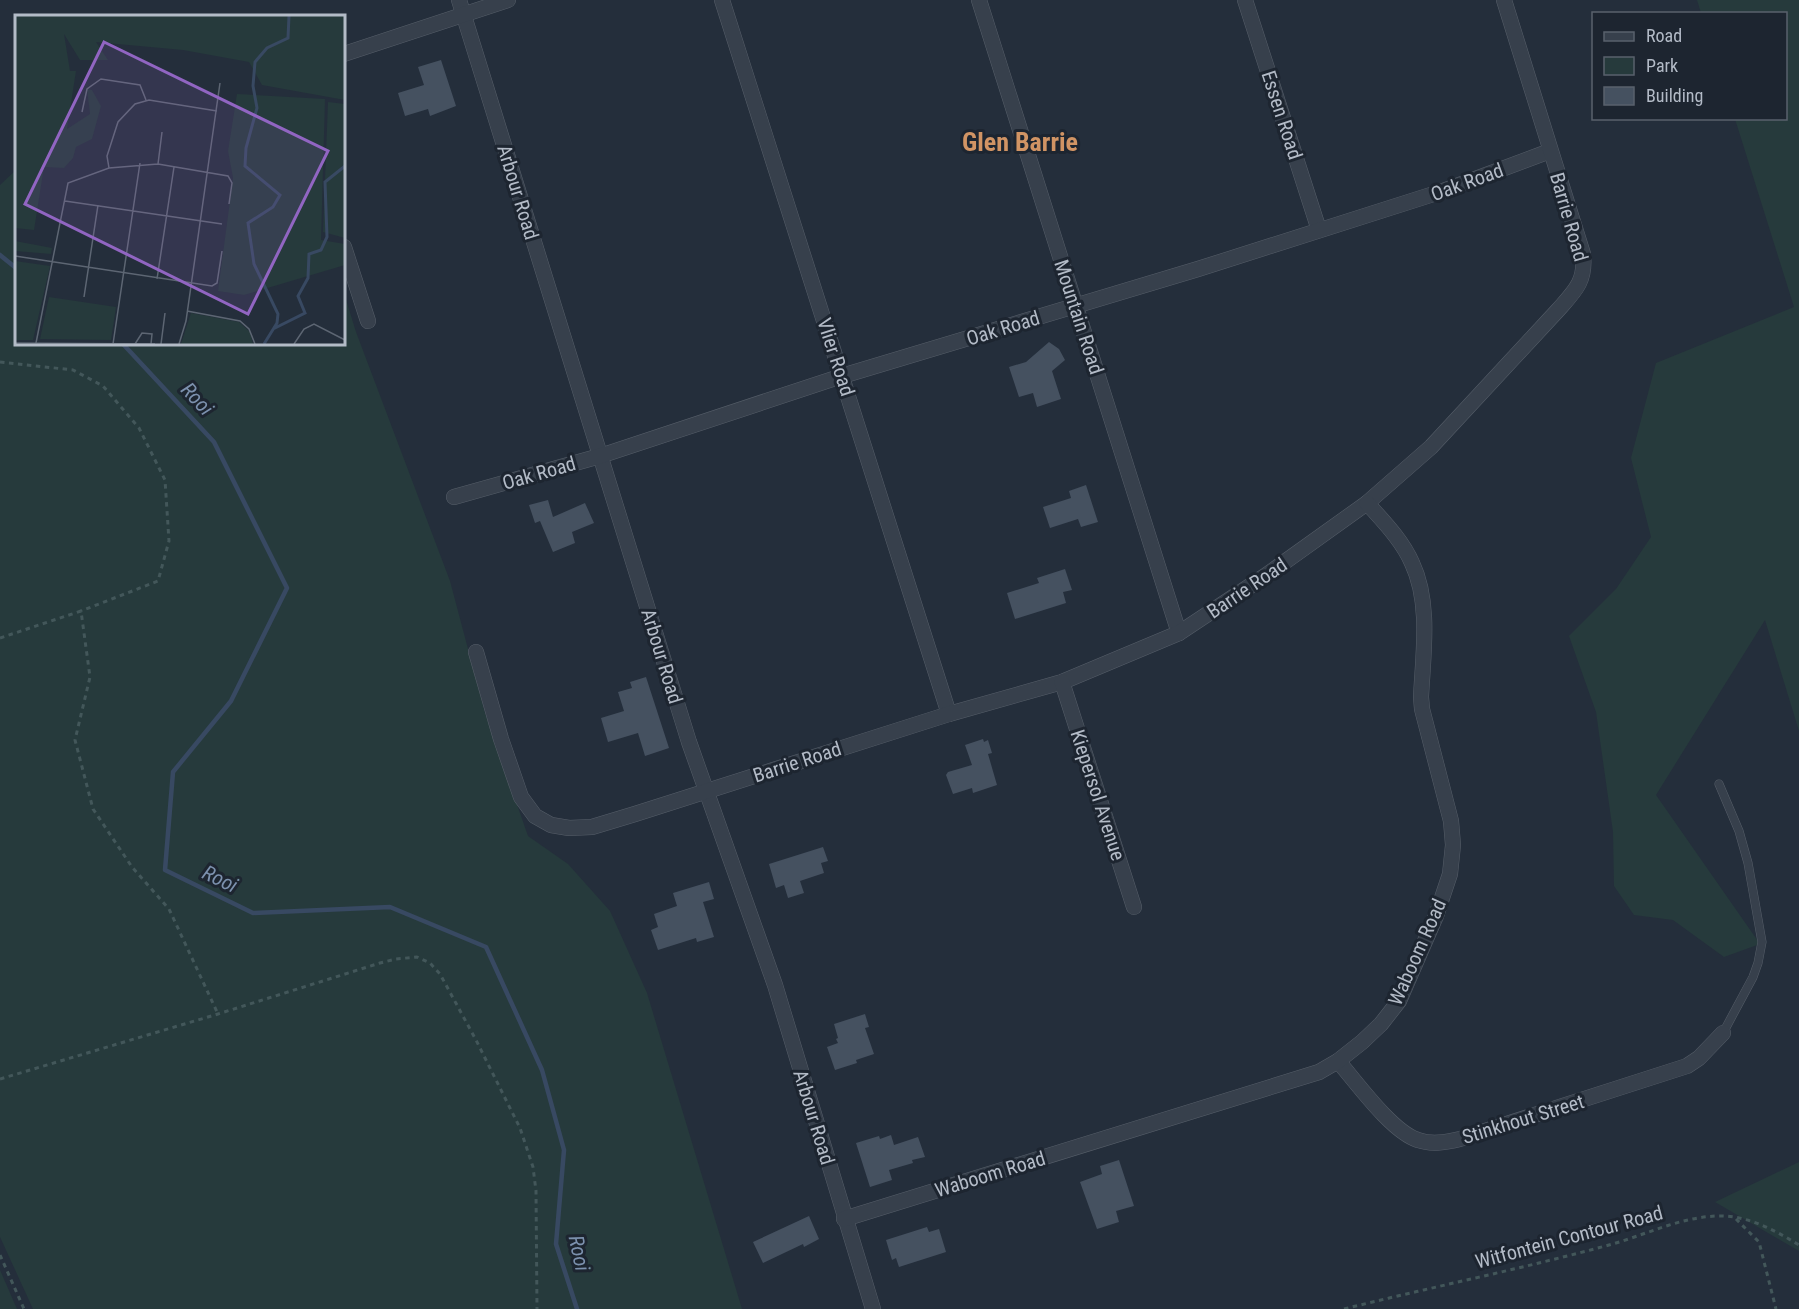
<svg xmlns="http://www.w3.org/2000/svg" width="1799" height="1309" viewBox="0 0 1799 1309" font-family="'Roboto Condensed',sans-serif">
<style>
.green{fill:#263a3c}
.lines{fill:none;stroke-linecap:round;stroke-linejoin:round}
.stream{stroke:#384962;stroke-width:4.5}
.building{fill:#455160}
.service-casing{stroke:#565e69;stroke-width:9}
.minor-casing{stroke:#565e69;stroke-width:16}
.path{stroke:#43575a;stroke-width:3;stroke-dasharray:4.5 4.5;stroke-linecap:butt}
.service{stroke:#37404c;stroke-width:8}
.minor{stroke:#37404c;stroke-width:15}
.labels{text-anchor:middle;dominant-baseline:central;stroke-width:6;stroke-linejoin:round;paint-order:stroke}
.street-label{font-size:20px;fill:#b3bbc7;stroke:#1d2530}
.water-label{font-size:21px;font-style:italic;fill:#7c91ae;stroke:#1d2530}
.district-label{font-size:26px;font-weight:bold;fill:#d19464;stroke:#1d2530}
.inset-river{fill:none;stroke:#384962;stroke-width:3}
.inset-road{fill:none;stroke:#5d6673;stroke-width:1.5}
.view{fill:#9165c2;fill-opacity:0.15;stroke:#9165c2;stroke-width:3}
.inset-edge{fill:none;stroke:#b3bbc7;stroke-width:3}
</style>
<rect width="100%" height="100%" fill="#242e3b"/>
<g class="green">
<polygon points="1697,0 1799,0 1799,731 1765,620 1656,795 1760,944 1724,957 1673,920 1634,915 1614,886 1613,832 1596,712 1569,636 1616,589 1651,537 1631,458 1656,363 1794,307 1735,119 1786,118 1786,14 1701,13"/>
<polygon points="16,170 16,344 344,344 344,293 356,332 450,581 485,713 528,836 568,864 610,911 647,993 742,1309 33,1309 0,1237 0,185"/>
<polygon points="1799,1162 1799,1251 1715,1202"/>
<polygon points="0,1270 17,1309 0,1309"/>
</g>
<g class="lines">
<g class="stream">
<polyline points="0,255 16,268"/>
<polyline points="123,344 214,442 287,588 231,701 173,772 165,870 253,913 390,907 486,947 542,1070 564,1150 556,1244 577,1309"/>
</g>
</g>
<g class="building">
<polygon points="441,60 456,106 430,116 428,109 405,116 398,93 424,85 418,67"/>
<polygon points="1049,342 1059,349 1065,360 1052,371 1061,399 1037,407 1033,393 1019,397 1009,367 1026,362"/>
<polygon points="1086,485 1098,522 1081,527 1078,519 1050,528 1043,507 1071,498 1069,491"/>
<polygon points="548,500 553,517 585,503 594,523 572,532 575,543 553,552 540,521 535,523 529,505"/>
<polygon points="1065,569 1072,590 1063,592 1066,603 1015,619 1007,593 1039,583 1037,578"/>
<polygon points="646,677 669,748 645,756 638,733 608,742 601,718 624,711 618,692 632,688 630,682"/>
<polygon points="983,739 984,742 988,740 992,753 988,754 997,785 973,793 972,788 953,794 946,775 948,772 972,765 965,745"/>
<polygon points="823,847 828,861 821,863 824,873 800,881 804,893 788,898 784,885 776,888 769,864"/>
<polygon points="709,882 714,899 703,902 714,937 697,942 696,938 658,950 651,930 658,927 654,914 677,906 673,893"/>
<polygon points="865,1014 869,1027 865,1028 874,1054 856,1060 857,1063 835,1070 827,1047 838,1043 836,1039 838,1038 834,1024"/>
<polygon points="891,1135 894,1145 918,1137 925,1157 912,1160 913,1163 889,1170 892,1180 870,1187 856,1143 879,1136 880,1139"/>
<polygon points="1119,1160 1134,1206 1116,1211 1119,1222 1097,1229 1080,1182 1102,1174 1100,1166"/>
<polygon points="809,1216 819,1239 804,1247 803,1244 763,1263 753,1242"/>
<polygon points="927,1227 929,1232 939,1229 946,1252 899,1267 896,1258 892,1260 886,1240"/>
</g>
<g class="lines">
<defs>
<polyline id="service" points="1719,784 1739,831 1748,863 1762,942 1758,963 1753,977 1723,1033"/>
<g id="minor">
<polyline points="459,0 689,742 775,985 873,1309"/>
<polyline points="722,0 949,714"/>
<polyline points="979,0 1179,633"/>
<polyline points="1245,0 1319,230"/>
<polyline points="344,54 508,0"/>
<polyline points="344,247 368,321"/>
<polyline points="454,497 600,456 842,376 1198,269 1443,191 1550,151"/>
<path d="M476,652l25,87 20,58 14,19 16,9 18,3 23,-1 43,-13 314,-100 113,-32 117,-49 86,-57 102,-73 64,-56 127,-137c17,-19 28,-29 25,-56l-79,-254"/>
<polyline points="1062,682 1134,907"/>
<path d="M1338,1061c19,22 54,71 80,79 14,5 29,2 42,-1l227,-73 12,-8 24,-25"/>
<path d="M844,1219l475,-147 19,-11 24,-19 19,-18 18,-23 37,-85 14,-42 3,-29 -2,-24 -29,-112 -1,-12c2,-42 10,-94 -9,-134 -10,-23 -29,-42 -45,-60"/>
</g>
</defs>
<use href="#service" class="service-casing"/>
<use href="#minor" class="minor-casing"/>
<g class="path">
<polyline points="0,362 73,370 103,386 139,428 165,480 169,541 158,581 81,611"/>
<polyline points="0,638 81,611 90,677 75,740 93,809 132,867 169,909 218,1014"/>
<polyline points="0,1079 218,1014 380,963 396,959 417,957 430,963 440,974 476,1040 520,1128 533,1167 536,1191 537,1309"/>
<polyline points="1736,1219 1759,1242 1776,1309"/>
<polyline points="0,1255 24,1309"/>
<path d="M1344,1309c88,-22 177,-40 265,-64 37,-10 75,-30 114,-29 28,1 53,15 76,29"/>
</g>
<use href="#service" class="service"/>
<use href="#minor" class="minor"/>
</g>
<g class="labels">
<g class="street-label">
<text transform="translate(1282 115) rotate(72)">Essen Road</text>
<text transform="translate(1467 182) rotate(-20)">Oak Road</text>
<text transform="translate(518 192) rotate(73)">Arbour Road</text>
<text transform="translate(1569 217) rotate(74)">Barrie Road</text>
<text transform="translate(1079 317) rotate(72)">Mountain Road</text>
<text transform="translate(1003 328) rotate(-17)">Oak Road</text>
<text transform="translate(836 357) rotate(72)">Vlier Road</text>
<text transform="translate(539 473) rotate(-16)">Oak Road</text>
<text transform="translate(1247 588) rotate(-34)">Barrie Road</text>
<text transform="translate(662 656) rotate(73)">Arbour Road</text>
<text transform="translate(797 762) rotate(-18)">Barrie Road</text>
<text transform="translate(1098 795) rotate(72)">Kiepersol Avenue</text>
<text transform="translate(1417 952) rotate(-66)">Waboom Road</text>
<text transform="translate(814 1117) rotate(73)">Arbour Road</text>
<text transform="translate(1523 1119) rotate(-17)">Stinkhout Street</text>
<text transform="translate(990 1174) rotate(-17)">Waboom Road</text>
<text transform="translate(1569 1237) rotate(-15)">Witfontein Contour Road</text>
</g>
<g class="water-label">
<text transform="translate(197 399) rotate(47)">Rooi</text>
<text transform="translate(220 879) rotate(26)">Rooi</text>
<text transform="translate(579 1253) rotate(78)">Rooi</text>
</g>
<g class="district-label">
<text x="1020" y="142">Glen Barrie</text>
</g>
</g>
<g transform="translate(15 15)">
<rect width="330" height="330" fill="#242e3b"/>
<path d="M0,1h330v84l-83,-15 -13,-23 -66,-12 -87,-8 12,18h-28l-16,-26 6,37h6l-9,58 23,-15 -3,-25 5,1 9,16 -9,33 -16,8 -3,11 -9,10 -20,-1 -10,63 -19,-2zM222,79l88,5 -4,141 24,4v21l-101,30 -26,-4 15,-113 -5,-27zM313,87l17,2v134l-22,-6zM0,226l37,7 -1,6 -36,-3zM0,246l35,5 -17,74h-18zM34,282l67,10 -5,33 -71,-1zM176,298l48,9 11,10 3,12h-72z" fill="#263a3c"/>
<path class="inset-river" d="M258,314l32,-16 -7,-17 10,-18 1,-24 12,-4 6,-13 -2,-55 20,-16M249,329l13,-21 1,-9 -24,-50 -6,-41 25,-16 7,-12 -35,-29 1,-18 11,-40 -4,-22 2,-24 12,-14 21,-10 1,-22"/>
<path class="inset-road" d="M67,97l5,-23 14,-10 39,6 6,15M143,149l4,-32M94,153l-2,-12 11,-34 17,-18 14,-4 68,11M50,186l157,23M0,241l197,30 5,-3 5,-32M142,264l17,-112M69,282l14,-92M172,296l53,10 9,8 6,15M0,328l140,1M21,328l32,-160 41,-15 49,-4 70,12 4,7 -3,21M98,329l27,-181M120,329l7,-11 10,1 -1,10M146,329l4,-31M164,329l7,-23 34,-238M279,329l10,-15 10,-5 31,16"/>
<path class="view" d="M89,27l224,109 -80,163 -223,-110z"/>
<rect width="330" height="330" class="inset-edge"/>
</g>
<rect x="1592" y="12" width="195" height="108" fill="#1d2530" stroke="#59616c" stroke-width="1.5"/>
<rect x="1604" y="32" width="30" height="9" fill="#37404c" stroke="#59616c" stroke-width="1.5"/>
<text x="1646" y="42" font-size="18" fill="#b3bbc7">Road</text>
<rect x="1604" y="57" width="30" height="18" fill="#263a3c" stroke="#59616c" stroke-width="1.5"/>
<text x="1646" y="72" font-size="18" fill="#b3bbc7">Park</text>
<rect x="1604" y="87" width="30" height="18" fill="#455160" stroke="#59616c" stroke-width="1.5"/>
<text x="1646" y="102" font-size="18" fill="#b3bbc7">Building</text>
</svg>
